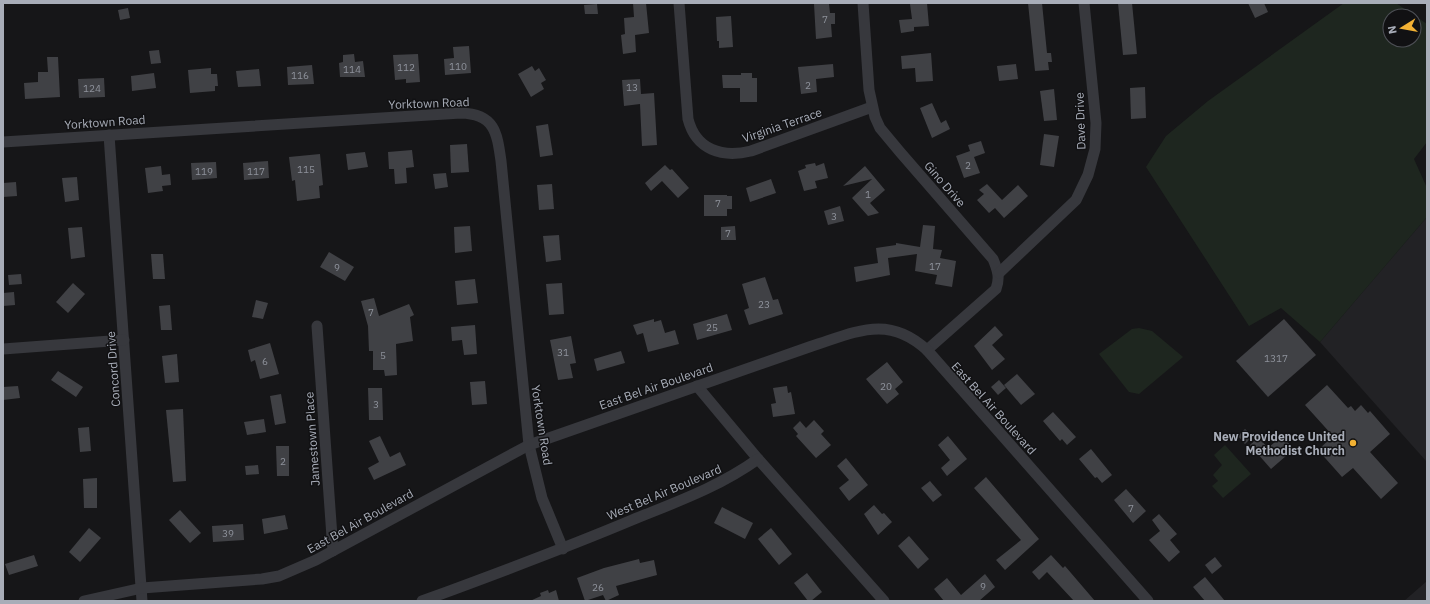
<svg xmlns="http://www.w3.org/2000/svg" width="1430" height="604" viewBox="0 0 1430 604" font-family="'IBM Plex Sans',sans-serif">
<style>
.built{fill:#222225}
.green{fill:#1e261f;fill-rule:evenodd}
.building{fill:#404145}
.lines{fill:none;stroke-linecap:round;stroke-linejoin:round}
.street{stroke:#37383d;stroke-width:11}
.poi-dot{fill:#f2b134;stroke:#111113;stroke-width:1.5}
.labels{text-anchor:middle;dominant-baseline:central;stroke-width:3;stroke-linejoin:round;paint-order:stroke}
.number-label{font-size:10px;fill:#8e929b}
.street-label{font-size:12px;fill:#a8adb8;stroke:#111113}
.poi-label{font-size:12px;font-weight:bold;fill:#a8adb8;stroke:#111113;text-anchor:end}
</style>
<rect width="100%" height="100%" fill="#161618"/>
<g class="built">
<polygon points="1427,217 1427,462 1320,342"/>
<polygon points="1427,581 1427,601 1404,601"/>
</g>
<g class="green">
<path d="M1344,3h52l31,21v118l-13,17 13,29v29l-107,125 -39,-34 -32,18 -103,-159 20,-31 42,-35zM1390,16h24v24h-24z"/>
<polygon points="1139,328 1152,331 1183,357 1139,394 1129,392 1099,354 1132,329"/>
<polygon points="1225,445 1251,474 1223,498 1212,486 1218,481 1213,475 1222,465 1214,455"/>
</g>
<g class="building">
<polygon points="633,3 646,3 649,33 635,35 636,52 623,54 621,35 625,34 624,18 634,17"/>
<polygon points="927,3 929,26 914,27 914,31 901,33 899,20 912,19 910,4"/>
<polygon points="1028,3 1042,3 1047,53 1051,53 1052,62 1048,62 1049,70 1035,71"/>
<polygon points="1118,3 1132,3 1137,54 1123,55"/>
<polygon points="1248,3 1264,3 1268,12 1255,18"/>
<polygon points="597,4 598,14 585,14 584,5"/>
<polygon points="814,4 829,4 830,13 835,13 835,24 831,24 832,37 816,39"/>
<polygon points="128,8 130,18 120,20 118,10"/>
<polygon points="731,16 733,47 719,48 719,41 717,41 716,17"/>
<polygon points="469,46 471,73 445,75 444,59 454,58 453,47"/>
<polygon points="159,50 161,63 151,64 149,51"/>
<polygon points="931,53 933,81 916,82 915,68 902,69 901,56"/>
<polygon points="354,54 355,62 363,61 365,77 340,77 339,63 343,62 343,55"/>
<polygon points="418,54 420,82 406,83 406,79 395,80 393,55"/>
<polygon points="47,57 58,57 60,97 25,99 24,83 38,82 38,72 48,72"/>
<polygon points="833,64 834,77 816,79 817,92 801,94 798,67"/>
<polygon points="1016,64 1018,79 999,81 997,66"/>
<polygon points="312,65 314,84 288,85 287,67"/>
<polygon points="532,66 535,71 539,68 546,80 541,83 544,89 531,97 518,74"/>
<polygon points="211,68 211,74 217,74 218,86 215,86 215,91 190,93 188,70"/>
<polygon points="259,69 261,86 238,87 236,71"/>
<polygon points="154,73 156,88 132,91 131,76"/>
<polygon points="741,73 752,73 752,78 757,78 757,102 740,102 740,88 723,88 722,75 741,75"/>
<polygon points="104,78 105,97 79,98 78,79"/>
<polygon points="640,79 641,94 654,93 657,145 642,146 640,104 624,106 622,80"/>
<polygon points="1145,87 1146,118 1131,119 1130,88"/>
<polygon points="1054,89 1057,120 1044,121 1040,91"/>
<polygon points="932,103 941,123 946,120 950,129 932,138 920,108"/>
<polygon points="548,124 553,155 540,157 536,126"/>
<polygon points="1044,134 1059,136 1054,167 1040,165"/>
<polygon points="981,141 985,153 974,157 980,173 964,178 956,156 970,151 968,145"/>
<polygon points="467,144 469,172 451,173 450,145"/>
<polygon points="412,150 414,167 406,168 407,183 395,184 394,169 389,169 388,152"/>
<polygon points="365,152 368,167 348,170 346,154"/>
<polygon points="320,154 323,185 319,186 320,198 297,201 295,180 292,181 289,157"/>
<polygon points="268,161 269,178 244,180 243,163"/>
<polygon points="216,162 217,178 192,180 191,163"/>
<polygon points="815,163 816,166 824,163 828,178 815,181 817,188 804,191 798,171 806,168 805,165"/>
<polygon points="665,165 670,170 672,169 689,188 678,198 662,181 651,191 645,183"/>
<polygon points="161,166 162,175 170,174 171,185 162,186 163,191 148,193 145,168"/>
<polygon points="865,166 885,190 870,203 879,213 868,216 852,198 872,179 843,186"/>
<polygon points="446,173 448,187 435,189 433,174"/>
<polygon points="77,177 79,200 65,202 62,178"/>
<polygon points="771,179 776,193 750,202 746,188"/>
<polygon points="16,182 17,196 3,197 3,183"/>
<polygon points="552,184 554,209 539,210 537,185"/>
<polygon points="987,184 1002,200 1018,185 1028,196 1004,218 995,208 989,213 977,200 984,194 979,190"/>
<polygon points="704,195 727,195 727,196 732,196 732,209 727,209 727,216 704,216"/>
<polygon points="840,206 844,221 828,225 824,211"/>
<polygon points="923,225 935,226 933,249 942,250 940,258 956,261 952,287 935,284 937,275 915,271 917,254 888,258 890,275 856,282 854,267 878,263 876,248 896,245 896,243 920,247"/>
<polygon points="470,226 472,251 455,253 454,227"/>
<polygon points="735,226 736,240 721,240 721,227"/>
<polygon points="82,227 85,257 71,259 68,228"/>
<polygon points="559,235 561,260 546,262 543,236"/>
<polygon points="329,252 354,267 345,281 320,267"/>
<polygon points="151,254 163,254 165,279 153,279"/>
<polygon points="21,274 22,284 9,285 8,275"/>
<polygon points="765,277 773,300 778,299 783,314 749,325 744,310 749,308 742,284"/>
<polygon points="475,279 478,303 457,305 455,281"/>
<polygon points="73,283 85,294 68,313 56,302"/>
<polygon points="562,283 564,314 549,315 546,284"/>
<polygon points="14,292 15,305 3,306 3,293"/>
<polygon points="374,298 379,316 409,304 414,315 410,317 413,341 396,344 397,375 385,376 384,370 373,370 373,351 369,351 368,326 361,301"/>
<polygon points="256,300 268,303 263,319 252,317"/>
<polygon points="170,305 172,330 161,330 159,306"/>
<polygon points="727,314 732,330 697,340 693,324"/>
<polygon points="654,319 654,322 661,320 665,333 675,330 679,344 648,352 643,333 637,335 633,325"/>
<polygon points="1284,319 1316,355 1268,397 1236,361"/>
<polygon points="475,325 477,354 464,355 462,340 452,341 451,327"/>
<polygon points="995,326 1003,335 992,345 1005,359 992,370 974,346"/>
<polygon points="571,336 576,363 570,364 573,378 558,380 550,340"/>
<polygon points="270,343 279,374 260,379 255,360 251,362 248,350"/>
<polygon points="621,351 625,363 597,371 594,359"/>
<polygon points="177,354 179,382 165,383 162,356"/>
<polygon points="887,362 903,382 895,389 899,394 887,404 866,379"/>
<polygon points="58,371 83,387 76,397 51,380"/>
<polygon points="1017,374 1035,394 1021,405 1004,385"/>
<polygon points="999,380 1006,388 998,395 991,387"/>
<polygon points="485,381 487,404 472,405 470,382"/>
<polygon points="1327,385 1348,408 1351,406 1355,411 1361,405 1368,413 1370,411 1390,434 1370,452 1398,483 1381,499 1353,468 1342,477 1318,450 1333,436 1305,405"/>
<polygon points="18,386 20,398 3,400 3,387"/>
<polygon points="787,386 788,393 791,392 795,414 773,417 771,404 776,403 773,388"/>
<polygon points="368,388 382,388 383,420 369,420"/>
<polygon points="281,394 286,423 275,425 270,396"/>
<polygon points="183,409 186,481 173,482 166,410"/>
<polygon points="1053,412 1076,437 1067,445 1062,439 1060,441 1043,421"/>
<polygon points="264,419 266,432 247,435 244,422"/>
<polygon points="814,420 824,431 821,434 831,445 816,458 796,436 798,434 793,428 800,421 806,428"/>
<polygon points="89,427 91,451 80,452 78,428"/>
<polygon points="1245,429 1253,436 1245,444 1238,436"/>
<polygon points="380,436 390,457 400,452 406,465 374,480 368,468 379,462 369,441"/>
<polygon points="948,436 967,459 947,476 941,468 950,460 938,445"/>
<polygon points="1282,436 1294,449 1271,469 1250,445 1258,437 1268,448"/>
<polygon points="276,446 289,446 289,476 277,476"/>
<polygon points="1091,449 1112,475 1102,483 1097,477 1095,478 1079,459"/>
<polygon points="846,458 868,485 849,501 839,488 849,480 837,466"/>
<polygon points="258,465 259,474 246,475 245,466"/>
<polygon points="986,477 1039,539 1005,570 996,560 1021,540 974,488"/>
<polygon points="97,478 97,508 84,508 83,479"/>
<polygon points="930,481 942,495 933,502 921,488"/>
<polygon points="1126,489 1146,511 1133,523 1114,500"/>
<polygon points="874,505 882,514 884,513 892,522 878,535 864,514"/>
<polygon points="722,507 753,523 745,539 714,523"/>
<polygon points="180,510 201,533 190,543 169,520"/>
<polygon points="1159,514 1177,534 1170,540 1180,552 1169,562 1149,540 1160,531 1152,520"/>
<polygon points="285,515 288,529 264,534 262,519"/>
<polygon points="243,524 244,540 213,542 212,526"/>
<polygon points="89,528 101,538 80,562 69,552"/>
<polygon points="771,528 792,554 779,565 758,539"/>
<polygon points="909,536 929,559 918,569 898,546"/>
<polygon points="34,555 38,566 9,575 5,564"/>
<polygon points="1051,555 1063,568 1065,566 1095,601 1074,601 1047,572 1039,580 1032,572"/>
<polygon points="1215,557 1222,566 1212,574 1205,565"/>
<polygon points="639,559 640,563 654,560 657,575 616,586 619,595 606,601 603,595 585,601 577,578 604,568"/>
<polygon points="807,573 822,592 811,601 808,601 794,583"/>
<polygon points="985,574 995,587 979,601 944,601 934,589 947,578 961,595"/>
<polygon points="1205,577 1225,601 1205,601 1193,587"/>
<polygon points="548,590 549,593 556,590 559,601 530,601 541,596 540,593"/>
</g>
<g class="lines">
<g class="street">
<path d="M679,3l9,116c8,31 34,39 63,32l121,-44"/>
<path d="M863,3l6,87 6,27 5,11 20,24 93,107c5,12 7,19 3,30l-69,61"/>
<polyline points="109,135 142,601"/>
<path d="M3,142l458,-29c34,1 36,20 40,48l28,284 13,53 21,51"/>
<polyline points="999,273 1076,200 1088,175 1095,149 1096,123 1084,3"/>
<polyline points="317,326 333,551"/>
<polyline points="3,349 124,340"/>
<polyline points="697,386 758,459 884,601"/>
<path d="M84,601l58,-13 120,-9 17,-3 37,-16 213,-115 283,-99c44,-14 76,-32 115,4l221,251"/>
<path d="M422,601c71,-26 141,-52 210,-81 44,-18 87,-33 126,-61"/>
</g>
</g>
<circle class="poi-dot" cx="1353" cy="443" r="4"/>
<g class="labels">
<g class="number-label">
<text x="825" y="19">7</text>
<text x="458" y="66">110</text>
<text x="406" y="67">112</text>
<text x="352" y="69">114</text>
<text x="300" y="75">116</text>
<text x="808" y="85">2</text>
<text x="632" y="87">13</text>
<text x="92" y="88">124</text>
<text x="968" y="165">2</text>
<text x="306" y="169">115</text>
<text x="204" y="171">119</text>
<text x="256" y="171">117</text>
<text x="868" y="194">1</text>
<text x="718" y="203">7</text>
<text x="834" y="216">3</text>
<text x="728" y="233">7</text>
<text x="935" y="266">17</text>
<text x="337" y="267">9</text>
<text x="764" y="304">23</text>
<text x="371" y="312">7</text>
<text x="712" y="327">25</text>
<text x="563" y="352">31</text>
<text x="383" y="355">5</text>
<text x="1276" y="358">1317</text>
<text x="265" y="361">6</text>
<text x="886" y="386">20</text>
<text x="376" y="404">3</text>
<text x="283" y="461">2</text>
<text x="1131" y="508">7</text>
<text x="228" y="533">39</text>
<text x="983" y="586">9</text>
<text x="598" y="587">26</text>
</g>
<g class="street-label">
<text transform="translate(429 103) rotate(-2)">Yorktown Road</text>
<text transform="translate(1080 121) rotate(-92)">Dave Drive</text>
<text transform="translate(105 122) rotate(-4)">Yorktown Road</text>
<text transform="translate(782 125) rotate(-19)">Virginia Terrace</text>
<text transform="translate(945 184) rotate(49)">Gino Drive</text>
<text transform="translate(113 369) rotate(-94)">Concord Drive</text>
<text transform="translate(656 386) rotate(-19)">East Bel Air Boulevard</text>
<text transform="translate(994 408) rotate(48)">East Bel Air Boulevard</text>
<text transform="translate(542 425) rotate(81)">Yorktown Road</text>
<text transform="translate(312 439) rotate(-94)">Jamestown Place</text>
<text transform="translate(664 492) rotate(-23)">West Bel Air Boulevard</text>
<text transform="translate(360 521) rotate(-29)">East Bel Air Boulevard</text>
</g>
<g class="poi-label">
<text x="1345" y="436">New Providence United<tspan x="1345" dy="14">Methodist Church</tspan></text>
</g>
</g>
<rect width="1430" height="604" fill="none" stroke="#a8adb8" stroke-width="8"/>
<g transform="translate(1402 28) rotate(259)"><circle r="19" fill="#111113" stroke="#4d4f55"/>
<path d="M0-3L7 15L0 10L-7 15Z" fill="#f2b134"/>
<text y="-6" font-size="11" font-weight="bold" text-anchor="middle" fill="#a8adb8">N</text>
</g>
</svg>
